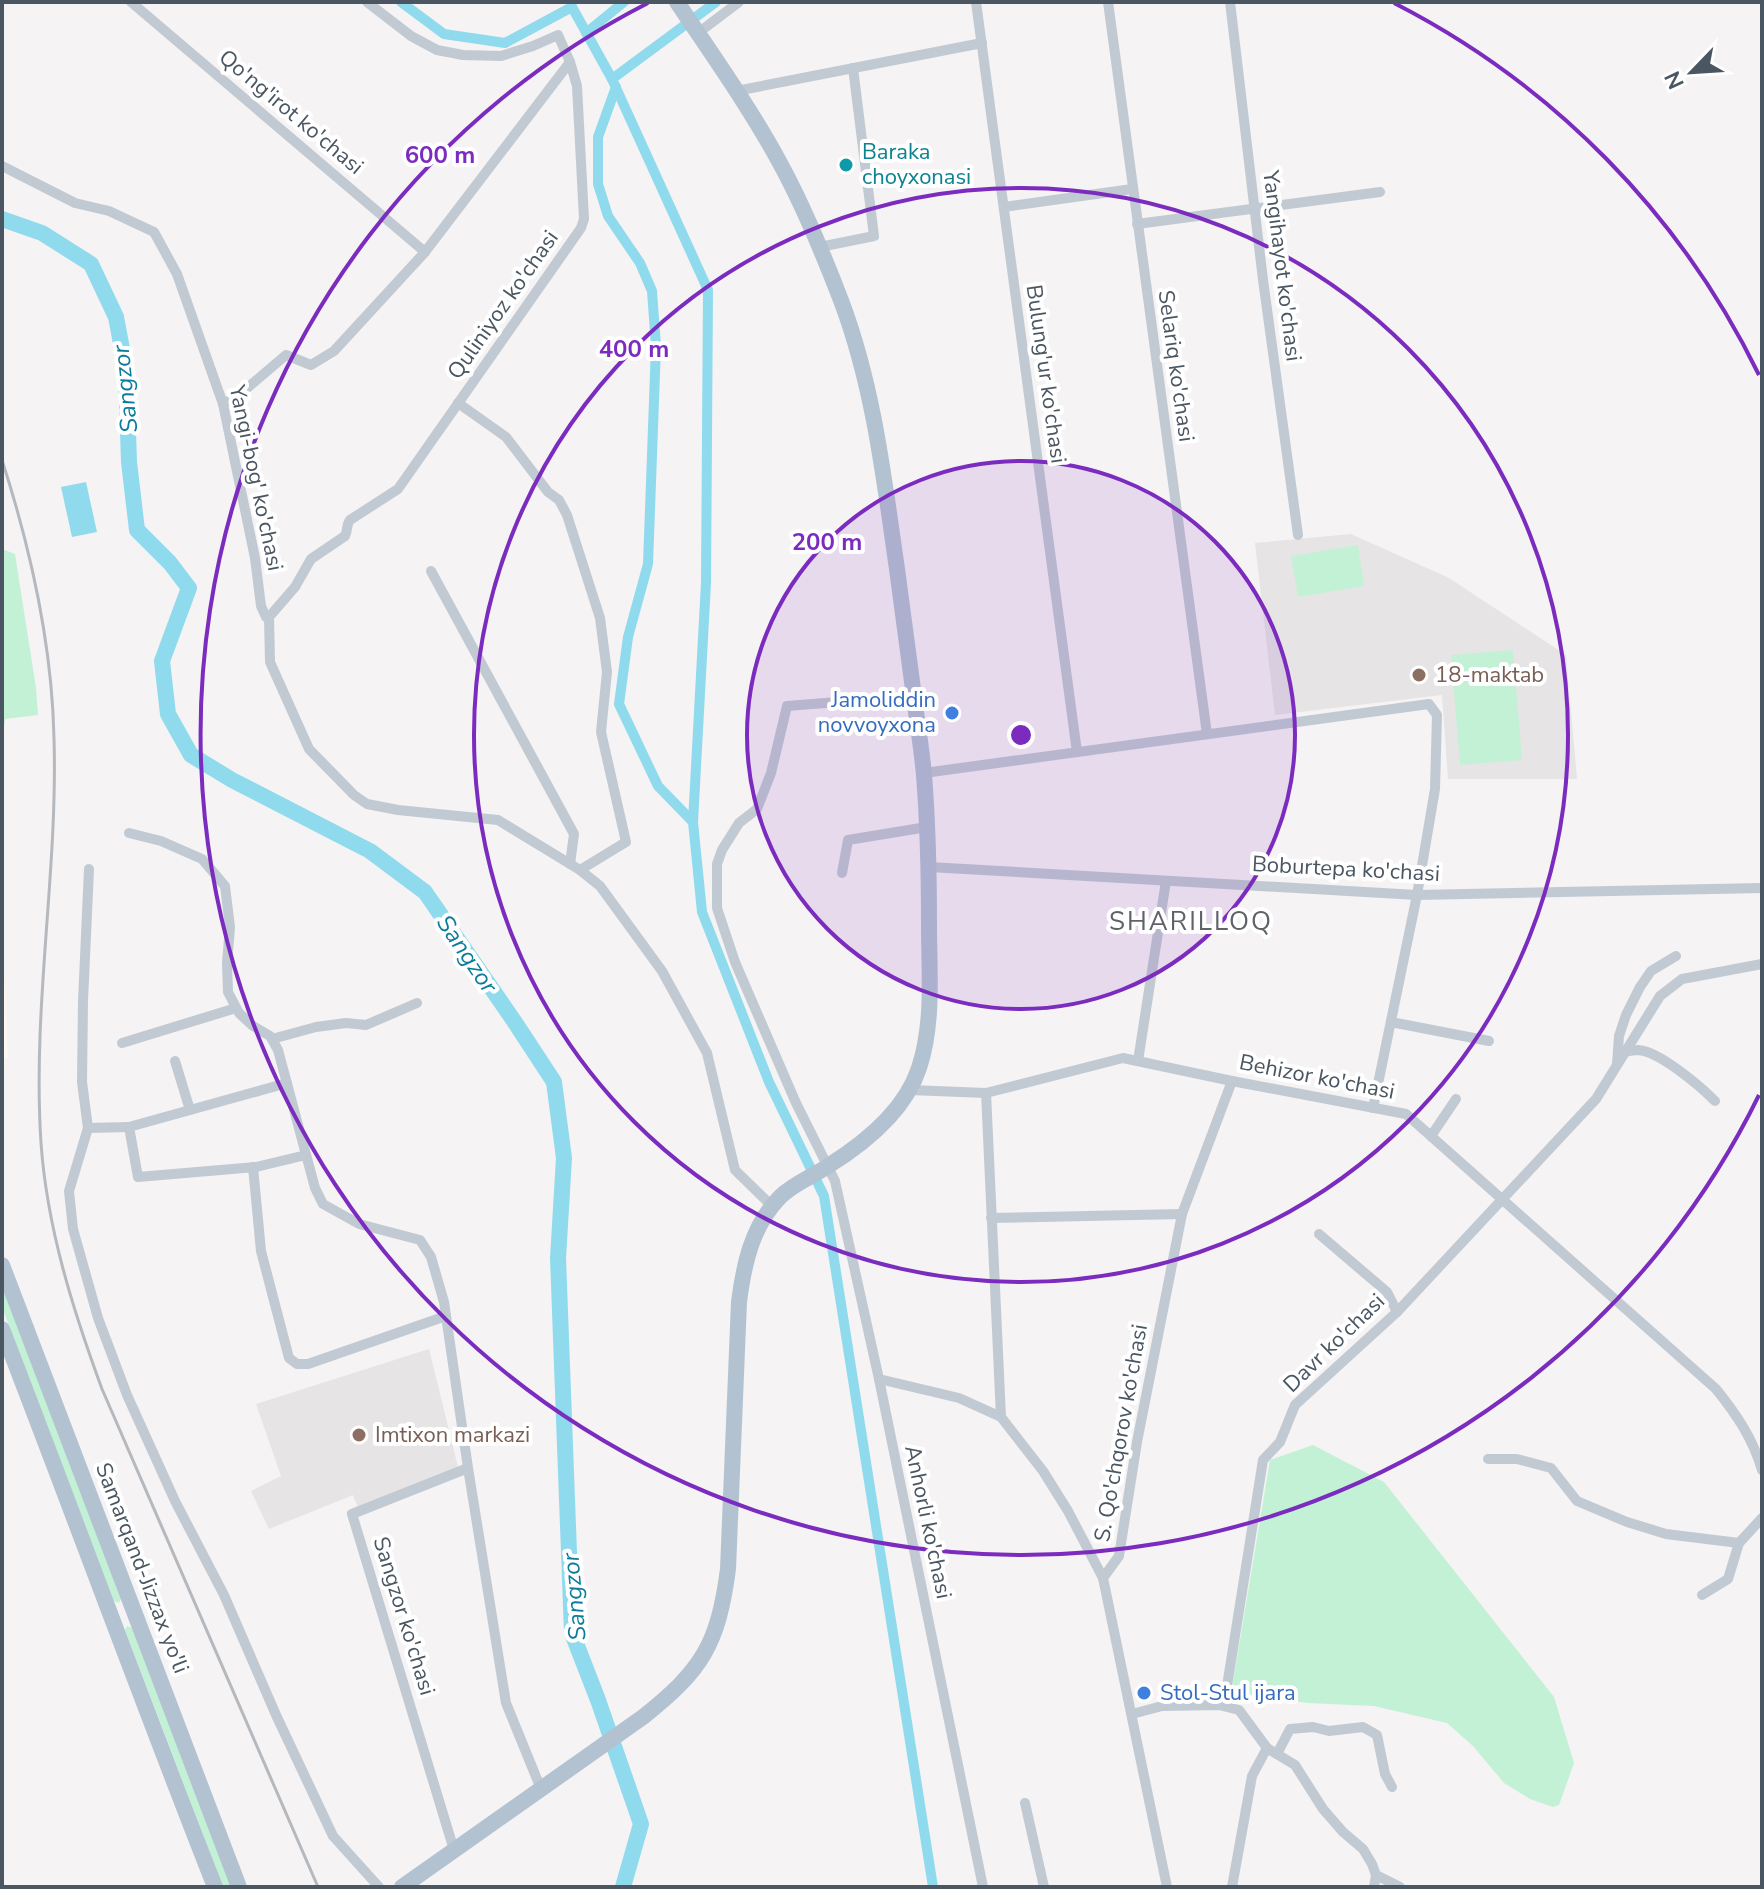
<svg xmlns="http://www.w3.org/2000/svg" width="1764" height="1889" viewBox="0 0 1764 1889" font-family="'Nunito Sans',sans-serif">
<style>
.commercial{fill:#fdf9ef}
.education{fill:#e6e4e5}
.green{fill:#c3f1d5}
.water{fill:#90daee}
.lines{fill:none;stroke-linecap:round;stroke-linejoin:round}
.stream{stroke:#90daee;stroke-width:3}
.canal{stroke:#90daee;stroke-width:10}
.river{stroke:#90daee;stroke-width:16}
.street{stroke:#c1cad2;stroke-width:10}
.primary{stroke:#b3c2d1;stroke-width:16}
.rail{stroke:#b5b8bd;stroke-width:3}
.ring{fill:none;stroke:#7b2cbf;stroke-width:4}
.culture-dot{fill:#0f9aa8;stroke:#fff;stroke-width:3}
.education-dot{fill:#8d6e63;stroke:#fff;stroke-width:3}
.shop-dot{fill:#3f7fe0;stroke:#fff;stroke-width:3}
.labels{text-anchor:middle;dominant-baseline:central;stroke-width:8;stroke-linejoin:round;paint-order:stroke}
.street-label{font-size:22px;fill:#4a5661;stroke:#fff}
.culture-label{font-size:22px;fill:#0d838f;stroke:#fff;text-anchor:start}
.education-label{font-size:22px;fill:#785e54;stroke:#fff;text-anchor:start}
.shop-label{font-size:22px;fill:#366cbe;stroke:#fff;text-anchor:end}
.water-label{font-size:24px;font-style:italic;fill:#0c7c9b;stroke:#fff}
.quarter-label{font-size:26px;letter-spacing:2px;fill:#5f6368;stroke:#fff}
.centre{fill:#7b2cbf;stroke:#fff;stroke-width:4}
.ring-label{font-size:24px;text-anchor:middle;font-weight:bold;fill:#7b2cbf;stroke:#fff;stroke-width:8;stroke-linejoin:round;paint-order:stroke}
</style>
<rect width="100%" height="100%" fill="#f5f3f3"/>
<polygon class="commercial" points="2,933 8,1058 2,1060"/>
<g class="education">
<polygon points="1351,534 1449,578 1566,655 1577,779 1448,779 1442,695 1275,715 1255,543"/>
<polygon points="429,1349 458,1467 358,1508 353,1495 269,1529 251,1491 281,1476 256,1404"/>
</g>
<g class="green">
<polygon points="1358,545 1364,586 1298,597 1291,556"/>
<polygon points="2,549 15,554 36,688 38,715 5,719 2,743"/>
<polygon points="1513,650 1522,760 1460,765 1451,655"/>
<polygon points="2,1286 121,1599 119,1603 114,1601 2,1307"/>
<polygon points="1313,1445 1384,1482 1554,1697 1574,1763 1559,1805 1553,1807 1530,1799 1504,1783 1473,1746 1447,1723 1374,1706 1308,1703 1231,1694 1270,1460"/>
<polygon points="127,1626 132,1628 231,1887 223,1887 125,1630"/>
</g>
<polygon class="water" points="86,482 97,532 72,537 61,487"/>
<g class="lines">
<polyline class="stream" points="572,7 577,2"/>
<g class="canal">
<polyline points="401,2 444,34 505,43 572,7 612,79 708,290 706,583 693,822 702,912 769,1082 824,1196 933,1887"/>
<polyline points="586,33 624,2"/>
<polyline points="612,79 716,2"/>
<polyline points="616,87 598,137 598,184 608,216 640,263 652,291 656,346 648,564 628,637 619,704 658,786 693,822"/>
</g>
<polyline class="river" points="2,219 42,233 91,264 116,317 126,370 129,462 137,530 170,563 189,588 162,661 168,714 191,755 232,780 370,851 425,892 514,1021 554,1082 564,1158 558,1258 572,1633 598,1700 641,1824 623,1887"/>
<g class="street">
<polyline points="131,2 425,252"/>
<polyline points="976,2 1077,752"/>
<polyline points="1108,2 1207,734"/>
<polyline points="1230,2 1263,280 1298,535"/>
<polyline points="698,33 739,2"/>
<polyline points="736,91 982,43"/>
<polyline points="2,166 75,203 109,211 154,232 177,274 223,404 255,558 261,606 266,617 269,617"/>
<polyline points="1004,207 1132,189"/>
<polyline points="1137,224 1380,192"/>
<polyline points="820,247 874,236 853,68"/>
<polyline points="458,403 506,437 548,492 559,500 567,515 600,618 607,672 601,732 626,842 580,870"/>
<polyline points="223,404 239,395 286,355 311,365 334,351 425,252 570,62"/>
<polyline points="431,571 574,834 570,864"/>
<path d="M269,617l26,-30 16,-28 34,-23c3,-6 1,-11 5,-16l48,-31 183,-261 3,-9 -7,-133 -7,-24 -12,-27 -25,11 -32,10 -38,-1 -26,-5 -26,-14 -44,-34"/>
<polyline points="269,617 270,662 309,749 354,795 367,804 398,810 498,820 580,870 600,886 662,971 707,1053 735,1170 772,1206"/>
<polyline points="914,696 787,706 771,773 757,809 739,823 722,850 717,864 717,908 735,962 796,1103 835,1181 879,1379 983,1887"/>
<polyline points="924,773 1429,704 1437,715 1435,789 1417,895 1373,1108"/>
<polyline points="129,833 161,841 202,859 225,886 230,927 227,963 228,992 239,1013 253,1026 270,1036 278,1050 315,1188 323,1204 359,1224 420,1240 431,1257 444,1302 468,1468 352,1514 454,1850"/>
<polyline points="929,867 1417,895 1762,888"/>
<polyline points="89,869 83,1001 82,1082 88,1128 69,1191 73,1229 98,1318 127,1395 175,1501 224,1595 276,1715 333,1836 379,1887"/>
<polyline points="842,873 848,840 927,827"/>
<polyline points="1391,1022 1489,1041"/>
<polyline points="272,1039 316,1027 346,1023 366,1025 417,1003"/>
<polyline points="122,1043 236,1008"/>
<path d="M1625,1052c4,-1 9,-2 13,-2 21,1 62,36 77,51"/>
<polyline points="175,1061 190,1110"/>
<polyline points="1138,1061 1166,881"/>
<polyline points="1617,1064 1619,1036 1626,1015 1640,987 1651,971 1676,956"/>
<polyline points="287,1083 129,1127 138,1177 256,1167 306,1155"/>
<path d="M910,1090l76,3 137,-35 109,23 174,33 310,275c21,26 37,50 46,81"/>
<polyline points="986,1093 1001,1417"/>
<polyline points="88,1128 129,1127"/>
<polyline points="1431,1136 1456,1099"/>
<polyline points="253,1167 261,1251 289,1358 297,1364 308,1364 446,1316"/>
<polyline points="991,1218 1182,1214"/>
<polyline points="1319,1234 1387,1292 1397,1312"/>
<polyline points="879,1379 959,1398 1001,1417 1043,1471 1068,1511 1103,1578"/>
<polyline points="1488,1459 1517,1459 1551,1468 1577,1501 1627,1522 1666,1534 1739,1543"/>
<polyline points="468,1468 506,1703 541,1789"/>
<polyline points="1702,1595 1728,1579 1739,1543 1762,1518"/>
<polyline points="1227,1686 1263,1460 1280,1442 1295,1405 1397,1312 1596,1099 1660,996 1682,979 1762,964"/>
<polyline points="1132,1714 1162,1706 1219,1705 1239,1710 1267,1748 1295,1765 1323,1809 1343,1832 1363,1849 1372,1864 1376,1875 1400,1887"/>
<polyline points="1277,1754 1290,1729 1313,1727 1329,1731 1363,1727 1377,1735 1385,1774 1392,1787"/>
<polyline points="1025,1803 1044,1887"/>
<polyline points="1167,1887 1103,1578 1119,1556 1137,1442 1182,1214 1232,1081"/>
<polyline points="1232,1887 1252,1776 1267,1748"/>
<polyline points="1374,1887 1376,1875"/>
</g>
<g class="primary">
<polyline points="2,1265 239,1887"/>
<path d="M2,1329c72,186 140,373 213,558"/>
<path d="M402,1887l241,-170c59,-47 75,-72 85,-148l11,-267c5,-39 13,-76 41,-105 14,-14 32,-20 48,-31 37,-23 77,-55 91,-98 15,-45 10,-96 10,-142 0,-50 -1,-101 -5,-151 -2,-23 -6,-47 -9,-71 -6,-45 -12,-90 -18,-135 -13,-90 -23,-180 -55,-266 -18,-47 -37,-94 -61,-138 -30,-56 -68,-109 -104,-163"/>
</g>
<path class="rail" d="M2,460c29,90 50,183 52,278 4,135 -22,270 -13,405 6,85 32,167 61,246l216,498"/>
</g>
<circle cx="1021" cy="735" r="274" fill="#7b2cbf" fill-opacity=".12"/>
<g class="ring">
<circle cx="1021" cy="735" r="274"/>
<circle cx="1021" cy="735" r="547"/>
<path d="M1759 1095A821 821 0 1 1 648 3M1394 3A821 821 0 0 1 1759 375"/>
</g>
<circle class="culture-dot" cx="846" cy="165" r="8"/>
<g class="education-dot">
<circle cx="1419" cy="675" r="8"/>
<circle cx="359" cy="1435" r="8"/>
</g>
<g class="shop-dot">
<circle cx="952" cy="713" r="8"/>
<circle cx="1144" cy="1693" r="8"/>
</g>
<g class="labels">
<g class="street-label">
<text transform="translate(291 112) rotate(40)">Qo'ng'irot ko'chasi</text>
<text transform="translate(1282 266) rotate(83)">Yangihayot ko'chasi</text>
<text transform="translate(503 305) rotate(-55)">Quliniyoz ko'chasi</text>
<text transform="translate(1176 366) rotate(82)">Selariq ko'chasi</text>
<text transform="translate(1046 374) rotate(82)">Bulung'ur ko'chasi</text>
<text transform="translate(256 478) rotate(78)">Yangi-bog' ko'chasi</text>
<text transform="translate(1346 869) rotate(3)">Boburtepa ko'chasi</text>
<text transform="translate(1317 1077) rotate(11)">Behizor ko'chasi</text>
<text transform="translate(1334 1343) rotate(-44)">Davr ko'chasi</text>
<text transform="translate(1121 1433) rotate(-80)">S. Qo'chqorov ko'chasi</text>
<text transform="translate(928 1522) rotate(78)">Anhorli ko'chasi</text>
<text transform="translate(142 1568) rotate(69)">Samarqand-Jizzax yo'li</text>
<text transform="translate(404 1616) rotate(73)">Sangzor ko'chasi</text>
</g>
<g class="culture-label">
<text x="862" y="152">Baraka<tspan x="862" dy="25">choyxonasi</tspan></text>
</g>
<g class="education-label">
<text x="1435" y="675">18-maktab</text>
<text x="375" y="1435">Imtixon markazi</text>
</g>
<g class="shop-label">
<text x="936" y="700">Jamoliddin<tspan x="936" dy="25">novvoyxona</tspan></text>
<text x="1160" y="1693" text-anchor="start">Stol-Stul ijara</text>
</g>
<g class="water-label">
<text transform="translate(125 389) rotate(-96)">Sangzor</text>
<text transform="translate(467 954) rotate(56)">Sangzor</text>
<text transform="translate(574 1597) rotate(-95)">Sangzor</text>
</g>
<g class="quarter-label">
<text x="1191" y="921">SHARILLOQ</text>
</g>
</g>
<circle cx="1021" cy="735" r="12" class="centre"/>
<g class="ring-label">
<text x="440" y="163">600 m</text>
<text x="634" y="357">400 m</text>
<text x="827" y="550">200 m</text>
</g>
<rect width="1764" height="1889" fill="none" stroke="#4a5661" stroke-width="8"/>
<g transform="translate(1692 72) rotate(245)" stroke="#ffffff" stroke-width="6" paint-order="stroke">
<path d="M0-6L14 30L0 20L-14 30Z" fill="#4a5661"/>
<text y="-12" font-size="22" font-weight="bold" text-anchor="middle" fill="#4a5661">N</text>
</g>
</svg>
